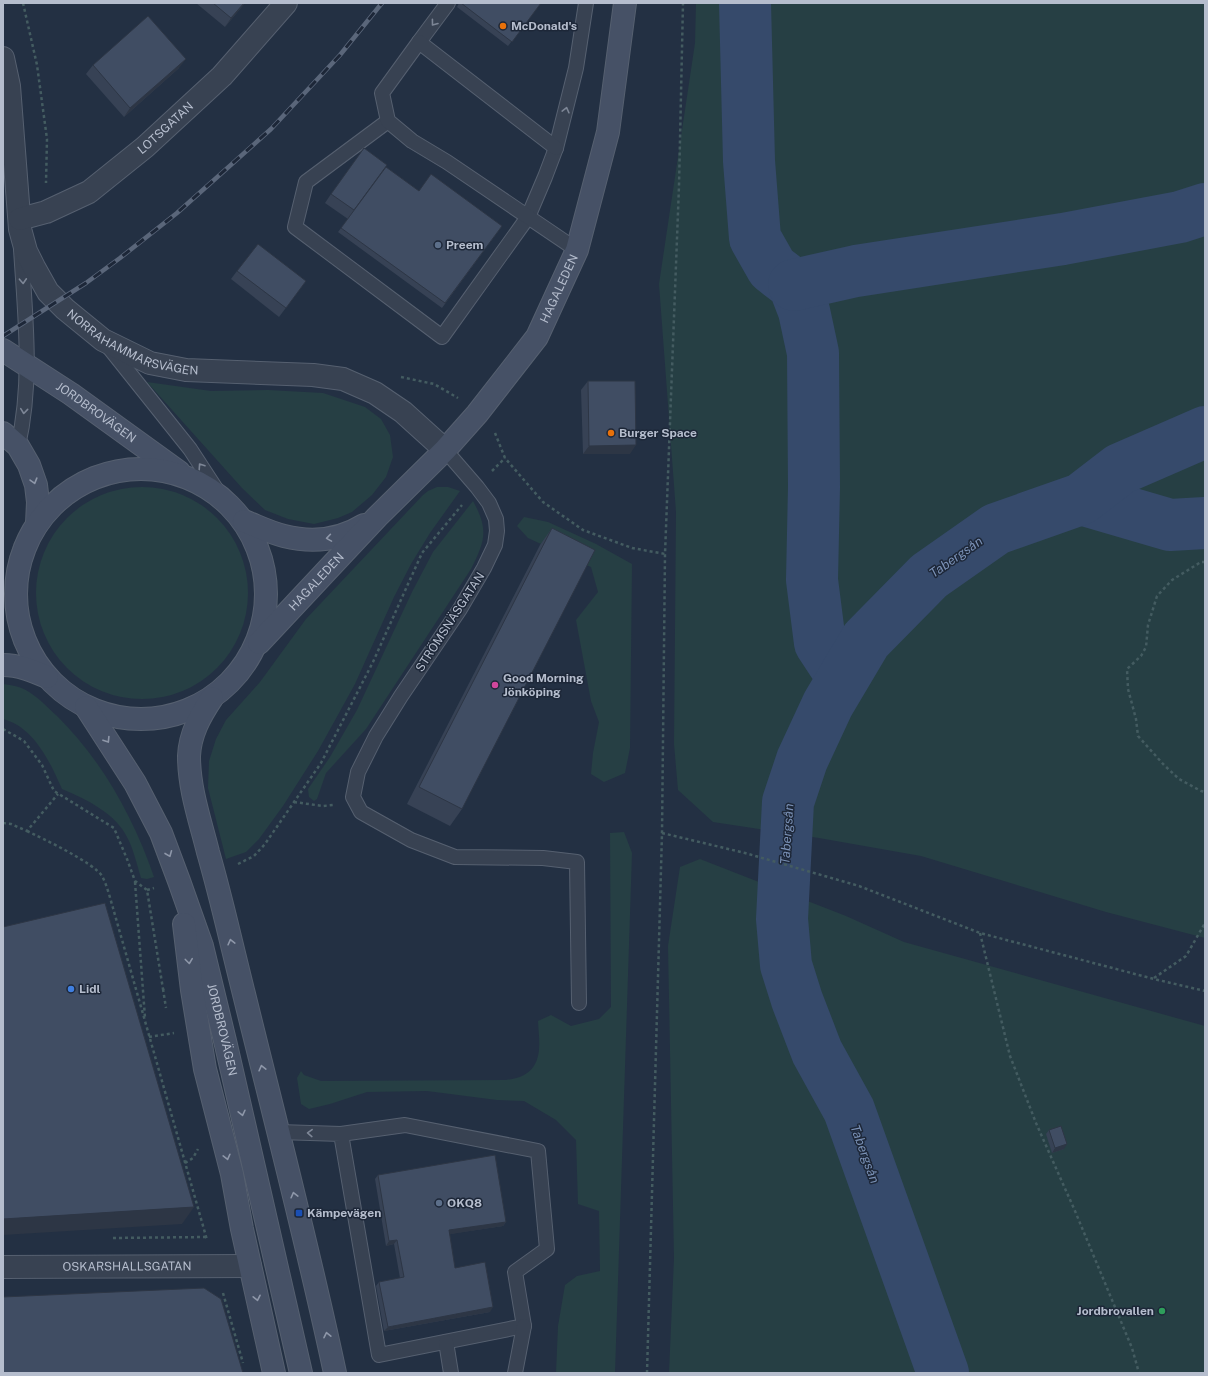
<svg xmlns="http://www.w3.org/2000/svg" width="1208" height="1376" viewBox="0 0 1208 1376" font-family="'Public Sans',sans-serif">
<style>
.green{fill:#263f44}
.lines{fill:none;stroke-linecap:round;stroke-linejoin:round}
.river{stroke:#364a6b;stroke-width:52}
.lane-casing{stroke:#566070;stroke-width:16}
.street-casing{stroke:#566070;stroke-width:24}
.secondary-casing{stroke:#566070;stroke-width:24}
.path{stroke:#445c61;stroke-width:2.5;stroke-dasharray:3 3;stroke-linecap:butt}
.lane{stroke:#384252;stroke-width:14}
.street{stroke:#384252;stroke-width:22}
.secondary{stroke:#465166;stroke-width:22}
.rail-casing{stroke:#5a667a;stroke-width:4.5}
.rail{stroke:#1d2738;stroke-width:3;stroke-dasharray:9;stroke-linecap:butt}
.wall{fill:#374255}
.shaded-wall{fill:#2d3645}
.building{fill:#404d63;stroke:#2d3645}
.oneway{stroke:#7d8696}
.oneway2{stroke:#8e97a9}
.food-dot{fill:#e8710a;stroke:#1d2738;stroke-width:1.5}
.service-dot{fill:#5c6f8a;stroke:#1d2738;stroke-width:1.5}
.hotel-dot{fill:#d1479c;stroke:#1d2738;stroke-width:1.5}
.shop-dot{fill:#3f7fe0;stroke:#1d2738;stroke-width:1.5}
.transit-dot{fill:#1a4fb4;stroke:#1d2738;stroke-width:1.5}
.leisure-dot{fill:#2e9e5b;stroke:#1d2738;stroke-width:1.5}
.labels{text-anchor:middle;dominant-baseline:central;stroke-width:3;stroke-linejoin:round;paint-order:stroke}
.poi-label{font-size:12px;font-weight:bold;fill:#b5bdcd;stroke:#1d2738;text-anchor:start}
.street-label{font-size:12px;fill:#b5bdcd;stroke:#1d2738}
.water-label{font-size:13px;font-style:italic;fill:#7a91b6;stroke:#1d2738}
</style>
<rect width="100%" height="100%" fill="#233043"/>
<g class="green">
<polygon points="696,3 1205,3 1205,938 1106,912 921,856 819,838 713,822 678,790 674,744 676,512 659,284 695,43"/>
<polygon points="147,382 211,391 268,390 323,393 365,407 381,419 390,435 393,457 386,477 372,495 352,512 338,518 314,524 288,519 265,510 242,488"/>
<circle cx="142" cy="593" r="106"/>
<polygon points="437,487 448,487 460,491 430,533 411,564 394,597 355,684 318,751 283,806 259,839 246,852 226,859 208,788 209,761 216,739 226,720 260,682 306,619 423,495 428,491"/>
<path d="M473,501c16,29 12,40 -2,68l-105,160 -40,44 -9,26 -3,2 -5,-4 -1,-8 22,-32 27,-47 55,-118 21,-40z"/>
<polygon points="524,517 548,522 596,544 632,564 630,748 625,773 604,782 591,774 593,753 599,722 591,701 576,620 598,592 591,567 528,538 517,526"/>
<path d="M3,684c9,1 19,3 26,8 10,6 19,16 28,24 44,43 77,102 97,161l-7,2 -6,-1c-4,-13 -7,-27 -13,-39 -11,-25 -42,-40 -66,-50 -12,-27 -28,-62 -59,-70z"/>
<path d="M624,832l8,21 -17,520h-59l2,-47 7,-41 12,-9 23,-5 -1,-60 -21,-7 -2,-64 -20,-20 -32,-19 -27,-1 -70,-9 -60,1 -37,12 -21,5 -8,-5 -4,-26 4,-7 3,4 17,6 185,-1c6,-1 13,-2 18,-5 20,-11 15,-35 14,-54l13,-6 20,11 28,-7 12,-12 -1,-174z"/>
<polygon points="700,859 846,916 904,942 1205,1026 1205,1373 669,1373 674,1258 668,946 680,867"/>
</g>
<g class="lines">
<g class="river">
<polyline points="745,3 749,161 755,238 772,268 794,285 804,311 813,353 814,487 812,580 820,643 843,678"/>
<polyline points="794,285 856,271 1063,239 1180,217 1205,209"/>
<polyline points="1081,499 1170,525 1205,523"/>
<polyline points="943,1373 849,1110 817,1052 797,1000 786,965 782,919 788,802 802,760 828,704 866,640 929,576 996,529 1081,499 1120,469 1205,432"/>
</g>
<defs>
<g id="lane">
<polyline points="419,42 448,3"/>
<polyline points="388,121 306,182 295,227 442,337 528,217 545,177 556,148 576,68 586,3"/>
<polyline points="556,148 419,42 382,93 388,121 412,141 447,162 577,250"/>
<polyline points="107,345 190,449 222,498"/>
<path d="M18,446c15,-65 7,-132 3,-197"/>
<polyline points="445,450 477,487 489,503 496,519 497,531 495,545 484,568 460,609 401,696 376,736 358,772 353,797 361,812 411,840 455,857 543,858 577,862 579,1003"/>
<polyline points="279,1132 341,1134 405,1125 538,1151 547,1249 515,1272 524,1326 379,1355 341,1134"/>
<polyline points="446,1342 451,1373"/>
<polyline points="515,1373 524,1326"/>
</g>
<g id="street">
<path id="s1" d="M3,58l6,28 11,143 6,22 8,16 14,25 17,17 38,31 47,23 36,7 127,5 30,4 32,14 28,19 42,38"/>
<path id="s2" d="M20,219l26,-7 43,-20 56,-45 77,-71 64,-73"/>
<path id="s3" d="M3,1267l247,-1"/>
</g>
<g id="secondary">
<path id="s4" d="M3,350l68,44 108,78"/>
<polyline points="3,433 18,446 29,465 36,485 38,502 37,524"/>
<circle cx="141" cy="594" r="125"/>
<path d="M244,521c13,5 27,12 40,15 28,7 56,4 80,-11"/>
<path id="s5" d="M259,643l118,-126 68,-67 32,-36 60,-77 40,-87 31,-118 17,-129"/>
<path d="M3,665c16,0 30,6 44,12"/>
<path d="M212,698c-12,18 -22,36 -23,58 0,33 11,64 19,96 8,28 15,56 22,85 35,145 74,290 105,436"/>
<path id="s6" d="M86,707l49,76 26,50 18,48 23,65 24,99 75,328"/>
<polyline points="184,924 192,990 205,1069 232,1174 242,1229 274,1373"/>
</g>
</defs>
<use href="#lane" class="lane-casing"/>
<use href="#street" class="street-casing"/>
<use href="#secondary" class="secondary-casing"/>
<g class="path">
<polyline points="23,3 37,65 47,139 46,183"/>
<polyline points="401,377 434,384 458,398"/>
<polyline points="495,433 505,458 543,502 583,530 632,548 665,554"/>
<polyline points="492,471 505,458"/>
<polyline points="1205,562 1201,562 1172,580 1157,596 1148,625 1146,647 1141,656 1127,669 1128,689 1136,719 1138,736 1164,765 1179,779 1201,791 1205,792"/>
<polyline points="3,729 24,741 42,765 54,791 114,828 127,859 135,881 147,890 163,989 166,988"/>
<polyline points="294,802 323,806 333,805"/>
<polyline points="3,823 11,824 27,831 58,794"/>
<path d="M27,831c15,7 67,32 75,45 5,9 8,22 11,32l94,332"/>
<polyline points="662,833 745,853 859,886 980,933 1154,979 1205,991"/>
<polyline points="238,864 254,856 265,844 321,763 373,662 422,553 462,505"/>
<polyline points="135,882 145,1018"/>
<polyline points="147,890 154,888"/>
<polyline points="980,933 1010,1056 1036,1123 1075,1211 1132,1348 1139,1373"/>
<polyline points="1154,978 1186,956 1205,923"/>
<polyline points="163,989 166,1008"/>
<polyline points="149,1037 174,1033"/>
<polyline points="185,1163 193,1158 198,1149"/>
<polyline points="113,1238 206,1237"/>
<polyline points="223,1293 243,1363"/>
<polyline points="647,1373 662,833 665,554 679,186 683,3"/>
</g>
<use href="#lane" class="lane"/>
<use href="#street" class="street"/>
<use href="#secondary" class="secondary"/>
<defs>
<polyline id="rail" points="3,336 86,283 120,258 177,213 271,129 340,55 382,3"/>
</defs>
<use href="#rail" class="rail-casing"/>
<use href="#rail" class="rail"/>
</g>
<g class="wall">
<polygon points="196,3 245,3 225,27"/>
<polygon points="459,3 541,3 508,46 457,7"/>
<polygon points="93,65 179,68 124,117 86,74"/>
<polygon points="383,171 419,191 502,226 442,308 338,232 348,219 325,203 331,194"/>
<polygon points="237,271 306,281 279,317 231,279"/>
<polygon points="588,381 630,454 583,454 581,390"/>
<polygon points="552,528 462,809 450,826 407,804 540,545"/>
<polygon points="1049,1130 1064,1149 1052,1153 1046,1134"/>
<polygon points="378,1175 506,1222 503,1226 449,1234 455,1268 490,1312 384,1331 376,1286 379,1282 400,1278 394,1244 386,1246 375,1179"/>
</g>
<g class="shaded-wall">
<polygon points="244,3 245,3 225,27 231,18"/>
<polygon points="186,59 179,68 124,117 130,108"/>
<polygon points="636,445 630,454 583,454 589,446"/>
<polygon points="1067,1144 1064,1149 1052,1153 1055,1148"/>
<polygon points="194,1207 182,1224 3,1235 3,1219"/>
<polygon points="506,1222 503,1226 445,1235 449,1230"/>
<polygon points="397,1240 394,1244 386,1246 389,1241"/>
<polygon points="493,1307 490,1312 384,1331 388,1327"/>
</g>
<g class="building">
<polygon points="213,3 244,3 231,18"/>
<polygon points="461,3 541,3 512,42"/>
<polygon points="148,16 186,59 130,108 93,65"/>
<polygon points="364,148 387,165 354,210 331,194"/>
<polygon points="386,167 419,191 431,174 502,226 445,303 341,228"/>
<polygon points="258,244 306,281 286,308 237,271"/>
<polygon points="588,381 635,381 636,445 589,446"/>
<polygon points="552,528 595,550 462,809 419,787"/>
<polygon points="105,903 194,1207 3,1219 3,927"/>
<polygon points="1061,1126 1067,1144 1055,1148 1049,1130"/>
<polygon points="495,1155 506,1222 449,1230 455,1268 485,1262 493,1307 388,1327 379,1282 404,1277 397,1240 389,1241 378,1175"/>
<polygon points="204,1288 221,1299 243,1373 3,1373 3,1297"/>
</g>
<defs><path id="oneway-chevron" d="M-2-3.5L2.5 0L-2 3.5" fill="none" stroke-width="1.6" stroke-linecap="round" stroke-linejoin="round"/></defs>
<g class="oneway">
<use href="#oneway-chevron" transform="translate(434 23) rotate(127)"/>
<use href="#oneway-chevron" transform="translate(566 110) rotate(-76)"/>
<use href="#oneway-chevron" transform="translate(23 281) rotate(87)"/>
<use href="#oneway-chevron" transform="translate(24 411) rotate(96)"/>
<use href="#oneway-chevron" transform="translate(201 466) rotate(-124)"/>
<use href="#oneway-chevron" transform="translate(310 1133) rotate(-178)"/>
</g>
<g class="oneway2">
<use href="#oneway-chevron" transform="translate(34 481) rotate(74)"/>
<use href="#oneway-chevron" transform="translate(329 538) rotate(171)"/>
<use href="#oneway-chevron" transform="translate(107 740) rotate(58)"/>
<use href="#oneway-chevron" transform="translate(169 854) rotate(68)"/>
<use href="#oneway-chevron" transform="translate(231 942) rotate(-104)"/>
<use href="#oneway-chevron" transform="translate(189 961) rotate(83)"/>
<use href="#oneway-chevron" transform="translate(262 1068) rotate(-104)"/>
<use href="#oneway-chevron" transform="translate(242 1113) rotate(77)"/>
<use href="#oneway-chevron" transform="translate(227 1157) rotate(76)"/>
<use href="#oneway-chevron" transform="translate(294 1195) rotate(-104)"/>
<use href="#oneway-chevron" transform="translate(257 1298) rotate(78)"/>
<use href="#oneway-chevron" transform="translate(327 1335) rotate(-102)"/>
</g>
<g class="food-dot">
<circle cx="503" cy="26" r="4"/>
<circle cx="611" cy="433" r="4"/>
</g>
<g class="service-dot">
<circle cx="438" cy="245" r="4"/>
<circle cx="439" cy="1203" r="4"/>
</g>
<circle class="hotel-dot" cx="495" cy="685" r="4"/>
<circle class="shop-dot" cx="71" cy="989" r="4"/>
<rect class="transit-dot" x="295" y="1209" width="8" height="8" rx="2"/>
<circle class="leisure-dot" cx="1162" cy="1311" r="4"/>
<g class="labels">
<g class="poi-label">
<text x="511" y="26">McDonald's</text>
<text x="446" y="245">Preem</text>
<text x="619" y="433">Burger Space</text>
<text x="503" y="678">Good Morning<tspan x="503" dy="14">Jönköping</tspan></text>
<text x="79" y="989">Lidl</text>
<text x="447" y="1203">OKQ8</text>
<text x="307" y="1213">Kämpevägen</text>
<text x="1154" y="1311" text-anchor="end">Jordbrovallen</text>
</g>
<g class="street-label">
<text stroke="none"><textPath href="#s2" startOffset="174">LOTSGATAN</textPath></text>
<text stroke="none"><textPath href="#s5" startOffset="467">HAGALEDEN</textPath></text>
<text stroke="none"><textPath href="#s1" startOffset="343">NORRAHAMMARSVÄGEN</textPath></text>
<text stroke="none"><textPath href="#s4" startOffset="112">JORDBROVÄGEN</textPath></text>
<text stroke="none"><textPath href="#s5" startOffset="84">HAGALEDEN</textPath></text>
<text transform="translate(450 622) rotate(-57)">STRÖMSNÄSGATAN</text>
<text stroke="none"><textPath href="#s6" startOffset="353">JORDBROVÄGEN</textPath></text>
<text stroke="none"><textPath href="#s3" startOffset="124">OSKARSHALLSGATAN</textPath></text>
</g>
<g class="water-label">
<text transform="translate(956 557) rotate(-35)">Tabergsån</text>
<text transform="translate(787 834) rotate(-86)">Tabergsån</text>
<text transform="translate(865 1154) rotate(70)">Tabergsån</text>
</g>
</g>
<rect width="1208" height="1376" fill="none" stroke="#b5bdcd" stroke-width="8"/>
</svg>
